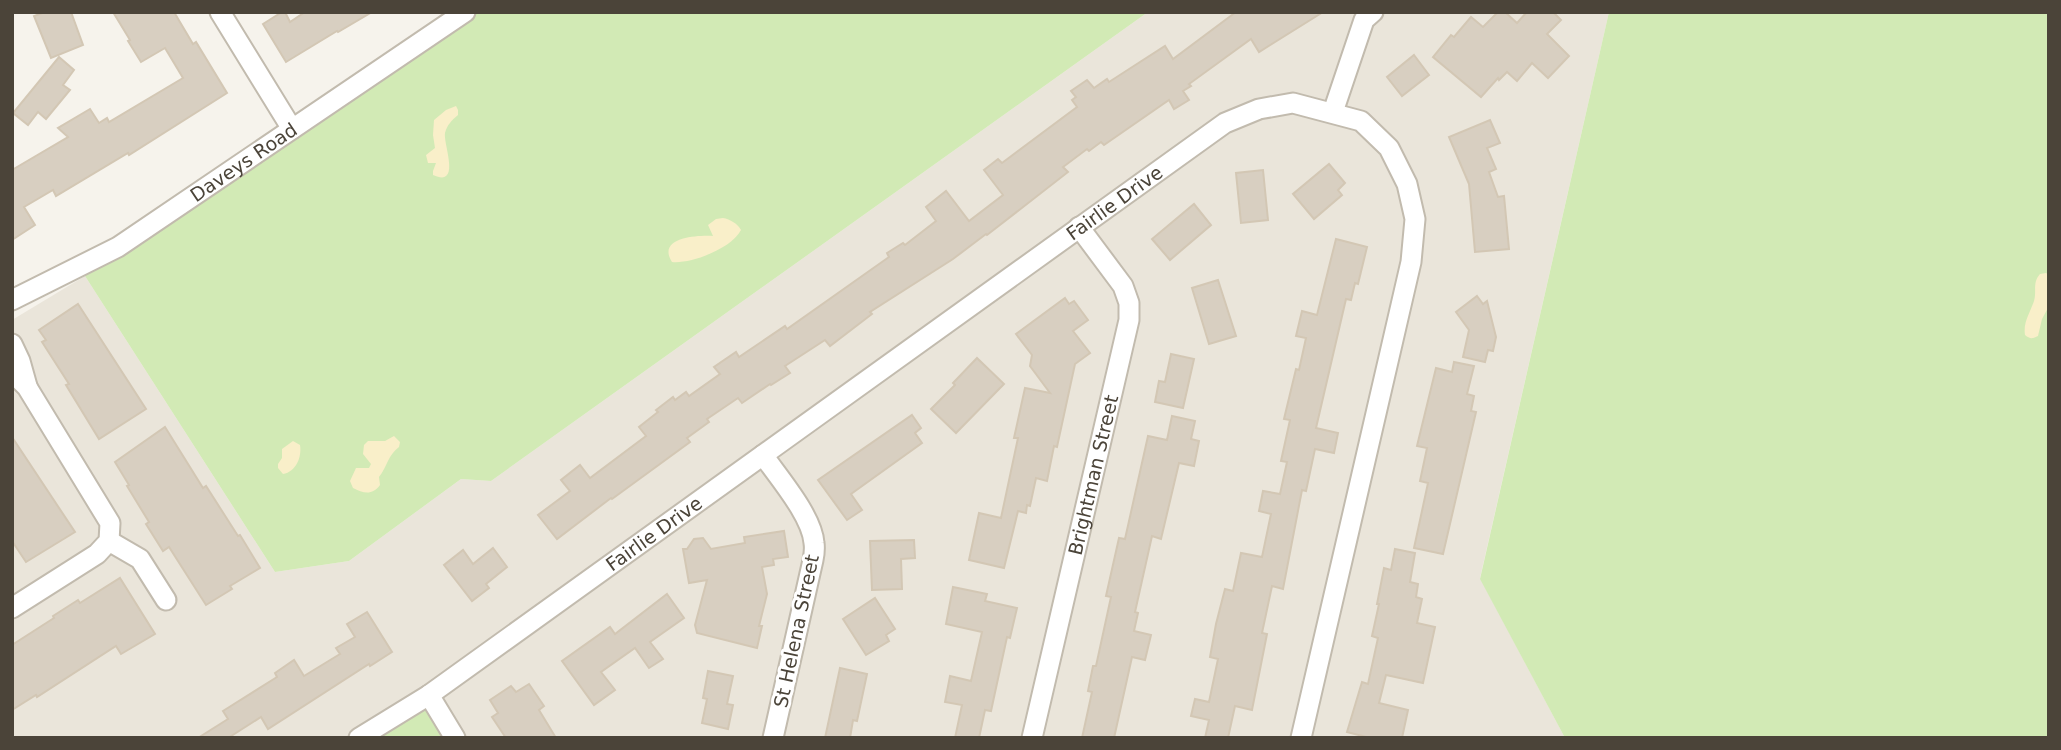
<svg xmlns="http://www.w3.org/2000/svg" width="2061" height="750" viewBox="0 0 2061 750" font-family="'DejaVu Sans',sans-serif">
<style>
.residential{fill:#eae5da}
.green{fill:#d2eab5}
.sand{fill:#f9efc9}
.building{fill:#d8cfc1;stroke:#d3c7b4;stroke-width:2}
.lines{fill:none;stroke-linecap:round;stroke-linejoin:round}
.minor-casing{stroke:#c2bbae;stroke-width:23}
.minor{stroke:#fff;stroke-width:19}
.labels{text-anchor:middle;dominant-baseline:central;stroke-width:6;stroke-linejoin:round;paint-order:stroke}
.street-label{font-size:19px;fill:#4b4439;stroke:#fff}
</style>
<rect width="100%" height="100%" fill="#f6f3ec"/>
<polygon class="residential" points="1148,12 1609,12 1480,578 1565,738 12,738 12,320 85,276 275,572 349,561 461,479 491,481"/>
<g class="green">
<polygon points="465,12 1148,12 491,481 461,479 349,561 275,572 85,276"/>
<polygon points="1609,12 2049,12 2049,738 1565,738 1480,579"/>
<polygon points="429,695 455,738 359,738"/>
</g>
<g class="sand">
<path d="M456,106l2,4v5c-6,5 -11,10 -13,18 -2,11 17,55 -12,42v-4l3,-8h-8l-2,-8 9,-7 -2,-13 1,-15 12,-10z"/>
<path d="M723,218c7,1 15,6 18,12 -9,18 -49,34 -69,32 -16,-25 27,-27 41,-26l-5,-11 8,-6z"/>
<path d="M2046,273l3,2v31l-7,13 -4,17c-6,3 -8,3 -13,-1 -2,-13 5,-22 9,-34 3,-10 -2,-18 6,-27z"/>
<path d="M394,436l6,6 -1,5c-11,8 -12,20 -20,30l1,8c-8,11 -17,8 -27,3l-3,-7 6,-13h13l2,-4 -8,-10 1,-9 4,-4h17z"/>
<path d="M293,441l7,4c2,12 -4,27 -17,29l-5,-6v-4l4,-6v-9z"/>
</g>
<g class="building">
<polygon points="45,12 71,12 83,45 51,58 34,16"/>
<polygon points="113,12 174,12 193,44 196,42 227,93 129,155 128,153 56,196 53,190 24,207 35,225 12,240 12,170 68,137 58,128 90,109 99,123 107,118 109,122 183,78 165,48 141,62 128,41 130,40"/>
<polygon points="282,12 285,12 290,22 305,12 372,12 338,32 337,31 286,62 263,24"/>
<polygon points="1236,12 1323,12 1259,52 1251,39 1189,84 1191,86 1183,91 1189,100 1174,109 1169,100 1104,145 1101,142 1089,151 1087,149 1063,167 1068,172 987,235 986,234 953,259 870,312 872,314 830,346 825,340 785,366 790,373 771,385 770,384 742,403 738,398 707,419 709,422 687,438 690,442 612,499 611,498 557,539 538,515 570,491 561,480 580,465 590,478 646,436 639,427 658,412 656,410 673,397 675,400 686,392 689,396 720,374 714,367 736,352 739,357 785,326 787,329 889,257 887,253 903,243 905,245 936,221 926,207 946,191 969,221 1003,195 984,170 998,159 1002,163 1077,107 1072,100 1076,97 1071,91 1087,80 1094,88 1107,79 1109,82 1165,46 1173,59"/>
<polygon points="1498,12 1505,12 1517,23 1527,12 1553,12 1561,20 1547,34 1569,56 1548,78 1532,63 1517,81 1507,72 1499,80 1498,78 1481,97 1433,57 1451,35 1454,37 1471,17 1483,27"/>
<polygon points="1414,55 1429,75 1402,96 1387,77"/>
<polygon points="59,57 74,70 63,85 70,90 46,119 38,112 28,125 13,113"/>
<polygon points="1490,120 1500,143 1487,148 1496,169 1489,172 1498,197 1504,196 1509,249 1475,252 1469,184 1449,137"/>
<polygon points="1329,164 1345,183 1338,190 1342,195 1314,219 1293,194"/>
<polygon points="1263,170 1268,220 1241,223 1236,173"/>
<polygon points="1194,204 1211,225 1170,260 1152,239"/>
<polygon points="1336,239 1367,247 1358,284 1355,283 1351,300 1346,299 1316,428 1338,433 1334,453 1315,449 1306,491 1302,490 1283,589 1272,586 1262,633 1267,634 1252,710 1235,706 1228,738 1205,738 1209,720 1191,716 1195,699 1209,702 1218,659 1210,657 1216,624 1225,589 1233,591 1241,553 1262,557 1271,514 1259,511 1263,491 1280,494 1287,462 1281,461 1290,420 1284,419 1296,369 1299,370 1306,338 1296,336 1302,311 1317,315"/>
<polygon points="1218,280 1236,336 1209,344 1192,288"/>
<polygon points="1477,296 1483,304 1487,301 1496,337 1493,351 1488,350 1485,362 1463,357 1469,330 1456,312"/>
<polygon points="1065,298 1069,304 1074,301 1088,320 1073,331 1090,353 1075,364 1057,447 1054,446 1047,481 1036,478 1030,506 1027,505 1026,513 1018,511 1004,568 969,560 979,513 1001,518 1018,438 1014,438 1025,388 1050,393 1030,366 1032,355 1016,334"/>
<polygon points="78,304 146,409 99,439 66,385 69,384 42,342 46,340 39,330"/>
<polygon points="1171,354 1194,359 1183,408 1155,402 1159,381 1165,382"/>
<polygon points="977,358 1004,384 956,433 931,409 955,385 953,383"/>
<polygon points="1454,362 1474,366 1467,394 1474,396 1471,411 1476,412 1443,554 1414,548 1428,483 1420,481 1427,448 1417,446 1436,368 1452,372"/>
<polygon points="912,415 921,428 915,433 922,443 851,494 862,510 847,520 818,480"/>
<polygon points="1172,416 1195,421 1191,439 1199,441 1194,466 1179,463 1161,539 1152,536 1135,612 1138,613 1134,631 1151,635 1145,660 1132,657 1114,738 1082,738 1092,692 1088,691 1093,666 1096,666 1111,597 1106,596 1119,538 1125,539 1148,436 1167,440"/>
<polygon points="165,427 203,488 206,486 238,536 240,535 260,568 230,586 232,589 206,605 169,547 163,551 146,524 149,522 127,486 129,485 115,462"/>
<polygon points="12,437 75,532 26,562 12,541"/>
<polygon points="784,531 788,557 773,559 774,565 762,567 767,594 759,626 762,626 757,648 697,633 695,625 707,580 689,583 683,549 687,549 694,539 703,538 711,549 745,543 744,537"/>
<polygon points="914,540 915,558 901,559 902,589 872,590 870,541"/>
<polygon points="493,548 507,567 486,584 489,588 472,601 444,565 463,550 473,564"/>
<polygon points="1395,549 1415,553 1410,582 1418,584 1416,597 1422,599 1417,623 1435,627 1423,683 1386,675 1379,703 1408,710 1402,738 1370,738 1347,732 1362,682 1368,684 1378,638 1372,636 1379,604 1377,604 1384,568 1391,570"/>
<polygon points="120,578 155,634 121,654 116,646 37,697 36,695 12,710 12,645 54,618 53,616 78,600 80,603"/>
<polygon points="953,587 987,594 985,601 1017,608 1010,638 1007,637 991,711 985,710 979,738 955,738 962,705 945,702 950,676 971,681 982,632 946,624"/>
<polygon points="667,594 684,618 650,642 663,659 649,668 635,648 601,672 615,690 594,705 562,661 610,627 615,634"/>
<polygon points="875,598 895,629 886,635 889,641 866,655 843,619"/>
<polygon points="367,612 392,652 370,666 369,664 268,729 261,717 228,738 198,738 228,719 223,711 277,677 275,673 294,660 304,676 340,654 336,648 355,637 347,624"/>
<polygon points="840,668 867,674 857,721 853,720 850,738 825,738"/>
<polygon points="708,671 733,676 727,704 733,705 728,729 702,723 707,699 703,698"/>
<polygon points="529,684 544,706 539,710 556,738 506,738 492,717 498,713 490,700 511,686 516,692"/>
</g>
<g class="lines">
<defs>
<g id="minor">
<polyline points="220,12 292,129"/>
<polyline points="1333,112 1364,20 1373,12"/>
<path id="s1" d="M12,300l106,-53 347,-235"/>
<polyline points="12,344 20,361 27,386"/>
<polyline points="12,372 27,387 110,523 109,541 97,554 12,608"/>
<path d="M763,455c16,23 49,61 51,88 1,6 0,12 -1,17l-40,178"/>
<polyline points="109,541 140,559 166,600"/>
<polyline points="429,695 455,738"/>
<path id="s2" d="M359,738l70,-43 796,-572 34,-14 34,-6 68,18 28,27 18,36 8,35 -4,43 -110,476"/>
<path id="s3" d="M1032,738l97,-418v-17l-6,-17 -44,-59"/>
</g>
</defs>
<use href="#minor" class="minor-casing"/>
<use href="#minor" class="minor"/>
</g>
<g class="labels">
<g class="street-label">
<text stroke="none"><textPath href="#s1" startOffset="270">Daveys Road</textPath></text>
<text stroke="none"><textPath href="#s2" startOffset="926">Fairlie Drive</textPath></text>
<text stroke="none"><textPath href="#s3" startOffset="270">Brightman Street</textPath></text>
<text stroke="none"><textPath href="#s2" startOffset="359">Fairlie Drive</textPath></text>
<text transform="translate(796 631) rotate(-78)">St Helena Street</text>
</g>
</g>
<rect width="2061" height="750" fill="none" stroke="#4b4439" stroke-width="28"/>
</svg>
